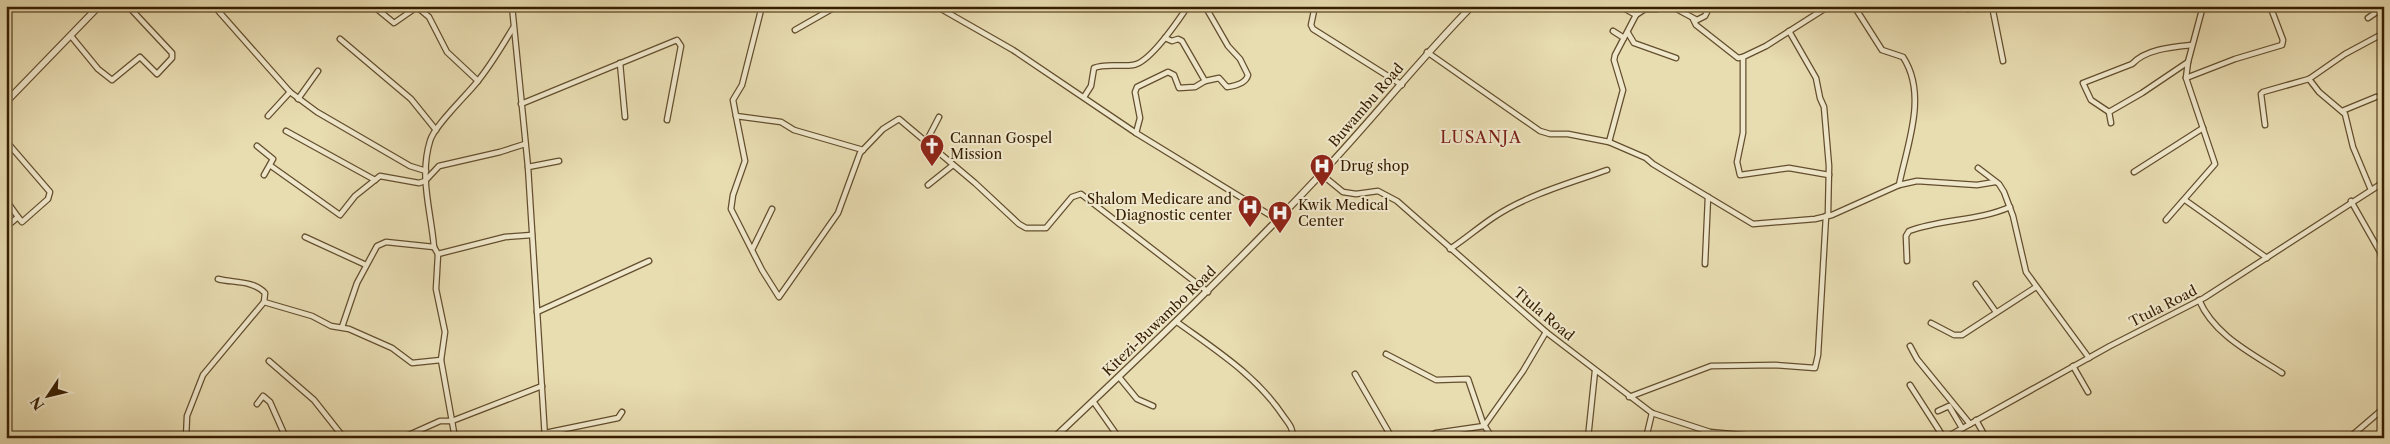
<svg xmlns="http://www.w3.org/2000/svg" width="2390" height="444" viewBox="0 0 2390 444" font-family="'Libre Caslon Text',serif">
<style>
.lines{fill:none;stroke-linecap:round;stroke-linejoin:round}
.minor-casing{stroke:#634e2d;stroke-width:7}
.tertiary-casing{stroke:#634e2d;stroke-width:8}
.minor{stroke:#f0e8cc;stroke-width:4.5}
.tertiary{stroke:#f0e8cc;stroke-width:5.5}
.labels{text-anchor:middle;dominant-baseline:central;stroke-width:4;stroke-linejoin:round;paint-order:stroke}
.street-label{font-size:14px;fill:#371e01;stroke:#f0e8cc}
.poi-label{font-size:14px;fill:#371e01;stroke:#f0e8cc;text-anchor:start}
.quarter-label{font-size:16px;letter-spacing:1px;fill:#7a1f14;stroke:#f0e8cc}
</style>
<rect width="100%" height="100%" fill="#e8dcb1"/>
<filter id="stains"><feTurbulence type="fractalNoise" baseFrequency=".004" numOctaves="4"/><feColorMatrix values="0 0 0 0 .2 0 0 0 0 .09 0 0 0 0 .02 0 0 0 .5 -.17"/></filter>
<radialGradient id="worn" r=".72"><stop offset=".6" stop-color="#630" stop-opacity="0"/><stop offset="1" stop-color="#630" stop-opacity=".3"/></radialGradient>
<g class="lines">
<defs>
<g id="minor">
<polyline points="214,6 290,92 317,112 410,166 426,171"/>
<polyline points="416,6 429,17 447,52 478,81"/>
<polyline points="512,6 528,167 545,438"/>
<polyline points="762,6 742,85 733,100 736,116 781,122 794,130 863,150"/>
<polyline points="936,6 1013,50 1136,133 1278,220"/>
<polyline points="1315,6 1311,25 1313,29 1402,85"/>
<polyline points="1620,6 1636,15"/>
<polyline points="1671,6 1697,20 1705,16 1710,6"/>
<polyline points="1829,6 1766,46 1743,57 1743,133 1737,162 1740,175 1789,168 1829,175"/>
<path d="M1854,6l28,44 21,7c25,38 4,88 -4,128"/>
<polyline points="1966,6 1968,9"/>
<polyline points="1992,6 2003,61"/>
<polyline points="377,9 394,23 417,7"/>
<polyline points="2368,18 2384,7"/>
<polyline points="1693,19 1696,25 1738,58 1743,57"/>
<polyline points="795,30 837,6"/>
<polyline points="1613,31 1624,38"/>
<polyline points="1789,31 1816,78 1820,98 1824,107 1829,166 1828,214"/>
<polyline points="1628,33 1634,43 1676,58"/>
<polyline points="71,36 98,69 112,80 140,57 157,74 172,58 172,53 128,6"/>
<path d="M1165,38l7,3 6,-2 4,2 23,40 14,-3 8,9c8,-1 19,-4 21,-12l-8,-16 -12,-13 -23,-40"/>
<polyline points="340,39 411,99 436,130"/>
<polyline points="1427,52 1540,131 1550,134 1568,134 1609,142 1623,90 1614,60 1615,55 1636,15 1645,9 1657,9 1661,6"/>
<polyline points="620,63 625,117"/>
<polyline points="2186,78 2235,59 2282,45 2283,40 2272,11 2276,6"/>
<polyline points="2309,79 2319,92 2345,114 2353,147 2371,190"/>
<path d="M1084,97l7,-11 3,-18c11,-5 27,-1 39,-3 17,-2 45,-44 55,-59"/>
<polyline points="298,99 318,71"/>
<polyline points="521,104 677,40 681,46 667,120"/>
<polyline points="2342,111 2376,97"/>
<path d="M2109,112l-18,-12 -8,-17 49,-19c14,-15 40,-17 60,-19"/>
<polyline points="268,116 290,92"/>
<polyline points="736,116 745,161 733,195 731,209 762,270 779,297 838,213 860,153 883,129 899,119 975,183 1019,224 1026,228 1046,228 1072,197 1081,194 1208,292"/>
<polyline points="2111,123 2109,112 2142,93 2188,62"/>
<polyline points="2265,125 2261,94 2263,92 2309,79 2345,54 2384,33"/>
<polyline points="286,131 375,180"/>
<polyline points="1136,133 1140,118 1135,92 1137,87 1168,72 1174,75 1179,88 1195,87 1205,81"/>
<polyline points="6,141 50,192 48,199 22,222 18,217"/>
<polyline points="926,142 939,117"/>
<polyline points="1609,142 1646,158 1653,164 1753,224 1815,219 1832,215 1899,185 1917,181 1977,185 1995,182"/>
<polyline points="257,146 273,159 264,175"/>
<polyline points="271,166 340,215 355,196 380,176 419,183 425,181 439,166 500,152 525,144"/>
<polyline points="528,167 559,161"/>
<polyline points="1978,168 1999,184 2004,192 2013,216 2026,272 2089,358"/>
<polyline points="2134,172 2203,128"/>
<polyline points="1321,174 1343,192 1356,194 1378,191 1397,201 1546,332 1652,413 1710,432 1774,438"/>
<polyline points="928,185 953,165"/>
<polyline points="6,200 18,217 6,227"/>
<polyline points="2185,200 2267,258"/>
<polyline points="2351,201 2380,252 2384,268"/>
<polyline points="2166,220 2215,164 2186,78 2188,62 2203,6"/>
<polyline points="305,237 366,265"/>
<polyline points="753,248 772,209"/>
<path d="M1450,249c15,-10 29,-22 44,-32 33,-22 76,-34 113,-47"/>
<polyline points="438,254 505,237 532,235"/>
<path d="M1907,261l-1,-25 3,-5c33,-12 69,-10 101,-24"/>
<polyline points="1705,264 1708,197"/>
<path d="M218,279c15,4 35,1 47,14l-1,9"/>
<polyline points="1976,284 1996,312"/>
<path d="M2199,300c15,35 52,53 83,73"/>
<polyline points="537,312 649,261"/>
<path d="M1177,322c40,29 80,54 107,95 5,7 10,12 8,21"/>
<polyline points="1931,323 1954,335 1962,335 2036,287"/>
<polyline points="342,327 357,283 377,246 386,242 434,247"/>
<polyline points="1910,346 1917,359 1970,424"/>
<polyline points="1386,354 1436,380 1468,379 1483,423 1492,438"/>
<polyline points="269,361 314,400 344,438"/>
<polyline points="2073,366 2088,392"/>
<polyline points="1355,374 1392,438"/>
<polyline points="1119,377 1137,399 1153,406"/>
<polyline points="1910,385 1944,438"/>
<polyline points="1629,397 1711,366 1775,365 1815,368 1818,355 1826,216"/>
<polyline points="1093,401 1119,438"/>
<polyline points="257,404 263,396 270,402 286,438"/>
<polyline points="1938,411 1949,406 1962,428"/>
<polyline points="1976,420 1986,438"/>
<polyline points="545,433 618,418 622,412"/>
<polyline points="186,438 187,416 203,375 264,302 312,316 331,326 349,329 392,348 412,363 441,360"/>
<polyline points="402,438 440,421 452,421 542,386"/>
<path d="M455,438l-14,-78 4,-28 -9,-43 2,-35 -4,-7c-3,-36 -15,-70 -4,-106 4,-15 36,-45 47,-59 14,-17 25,-36 36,-54"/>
<polyline points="1426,438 1436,433 1484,426 1523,371 1546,332"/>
<polyline points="1588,438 1595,371"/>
<polyline points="1646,438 1652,413"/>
<polyline points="1945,438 2110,346 2204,298 2384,182"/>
<polyline points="2349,438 2384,408"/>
</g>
<g id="tertiary">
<polyline points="6,102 99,6"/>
<path d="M1054,438c91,-86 181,-172 266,-263 52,-55 99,-115 152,-169"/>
</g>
</defs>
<use href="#minor" class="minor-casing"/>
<use href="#tertiary" class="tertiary-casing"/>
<use href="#minor" class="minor"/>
<use href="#tertiary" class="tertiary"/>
</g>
<defs>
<symbol id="church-pin" viewBox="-11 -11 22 30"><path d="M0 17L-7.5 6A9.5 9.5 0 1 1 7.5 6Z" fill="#8f2418" stroke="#f0e8cc"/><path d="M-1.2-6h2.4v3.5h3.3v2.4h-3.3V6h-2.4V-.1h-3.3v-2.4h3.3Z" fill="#fff"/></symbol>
<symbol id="hospital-pin" viewBox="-11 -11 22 30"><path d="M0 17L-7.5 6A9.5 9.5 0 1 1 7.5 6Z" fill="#8f2418" stroke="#f0e8cc"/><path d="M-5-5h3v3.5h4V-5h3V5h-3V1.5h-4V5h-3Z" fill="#fff"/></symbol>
</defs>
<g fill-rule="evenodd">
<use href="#church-pin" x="918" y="132" width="28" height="38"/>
<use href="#hospital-pin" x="1308" y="152" width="28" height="38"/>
<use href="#hospital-pin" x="1236" y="193" width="28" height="38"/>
<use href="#hospital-pin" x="1266" y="199" width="28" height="38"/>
</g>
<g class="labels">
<g class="street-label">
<text transform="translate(1366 105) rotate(-49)">Buwambu Road</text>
<text transform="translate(2163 306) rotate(-27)">Ttula Road</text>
<text transform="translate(1544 314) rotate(40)">Ttula Road</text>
<text transform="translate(1159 321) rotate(-44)">Kitezi-Buwambo Road</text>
</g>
<g class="poi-label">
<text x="950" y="138">Cannan Gospel<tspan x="950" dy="16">Mission</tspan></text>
<text x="1340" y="166">Drug shop</text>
<text x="1232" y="199" text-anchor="end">Shalom Medicare and<tspan x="1232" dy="16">Diagnostic center</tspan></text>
<text x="1298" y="205">Kwik Medical<tspan x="1298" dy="16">Center</tspan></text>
</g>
<g class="quarter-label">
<text x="1481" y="137">LUSANJA</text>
</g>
</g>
<rect width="2390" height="444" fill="none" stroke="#e8dcb1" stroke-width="25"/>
<rect x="8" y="8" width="2375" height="429" fill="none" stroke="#371e01" stroke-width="2.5"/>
<rect x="12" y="12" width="2365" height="419" fill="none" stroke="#371e01"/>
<g transform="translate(48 396) rotate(235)" stroke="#f0e8cc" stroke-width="4" paint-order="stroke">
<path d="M0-4L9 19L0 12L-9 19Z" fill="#371e01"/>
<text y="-8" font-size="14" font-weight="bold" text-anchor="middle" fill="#371e01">N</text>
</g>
<rect width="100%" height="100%" filter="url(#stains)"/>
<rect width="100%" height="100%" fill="url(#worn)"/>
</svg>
